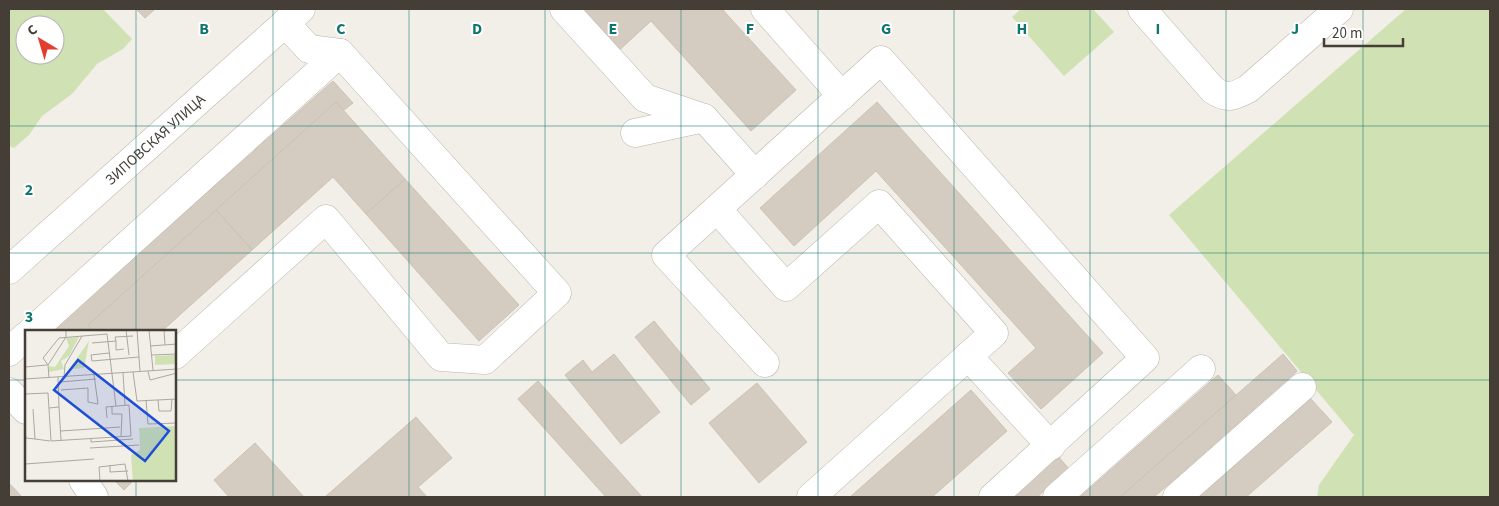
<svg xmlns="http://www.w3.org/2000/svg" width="1499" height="506" viewBox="0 0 1499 506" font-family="'Source Sans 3',sans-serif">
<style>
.green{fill:#d0e2b4;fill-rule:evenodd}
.building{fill:#d5ccc1;stroke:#ccc1b2}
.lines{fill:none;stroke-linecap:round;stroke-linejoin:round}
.minor-casing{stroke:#bcb5ab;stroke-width:29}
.minor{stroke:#fff;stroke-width:28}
.grid{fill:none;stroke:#0f766e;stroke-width:1;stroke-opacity:0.55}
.labels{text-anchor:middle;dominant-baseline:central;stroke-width:4;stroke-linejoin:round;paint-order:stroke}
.street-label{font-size:15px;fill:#443e37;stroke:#fff}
.inset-road{fill:none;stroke:#aca8a1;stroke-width:1}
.view{fill:#1d4ed8;fill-opacity:0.15;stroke:#1d4ed8;stroke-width:2.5}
.inset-edge{fill:none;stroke:#443e37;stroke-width:2.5}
.grid-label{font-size:16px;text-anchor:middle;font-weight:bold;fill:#0f766e;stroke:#fff;stroke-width:4;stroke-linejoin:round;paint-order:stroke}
</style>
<rect width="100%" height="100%" fill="#f2eee8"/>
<g class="green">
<path d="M9,9h94l29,30 -9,10 -26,15 -25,30 -30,22 -13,19 -15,13 -5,-2zM25,25h30v30h-30z"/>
<polygon points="1021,9 1093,9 1114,32 1064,76 1012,17"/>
<polygon points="1406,9 1490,9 1490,497 1317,497 1319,485 1354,435 1169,215"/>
</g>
<g class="building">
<polygon points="136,9 155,9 145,18"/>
<polygon points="571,9 722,9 796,90 751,131 651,21 614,55"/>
<polygon points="333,81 353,103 344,110 336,102 88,325 93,331 58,331 55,327"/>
<polygon points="336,102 405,179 366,214 333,177 252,250 216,210"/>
<polygon points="877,102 1103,353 1041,409 1008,373 1036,348 876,171 794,246 760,208"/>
<polygon points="405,179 519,305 479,341 366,214"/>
<polygon points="216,210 252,250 162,331 93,331 88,325"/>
<polygon points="654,321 710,389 691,405 635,337"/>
<polygon points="614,354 660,412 621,444 565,375 583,360 592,372"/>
<polygon points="1283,354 1297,371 1154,497 1120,497"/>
<polygon points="1218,375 1236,395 1120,497 1080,497"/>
<polygon points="538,381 642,497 606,497 518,399"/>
<polygon points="757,383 807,442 759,483 709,423"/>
<polygon points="971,390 1007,431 932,497 850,497"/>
<polygon points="1310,398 1332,422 1246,497 1197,497"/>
<polygon points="416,417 452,458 418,487 427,497 325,497"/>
<polygon points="255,443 304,497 229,497 214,480"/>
<polygon points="1057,455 1069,469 1037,497 1009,497"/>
<polygon points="114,480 134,480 124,490"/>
<polygon points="9,483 22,497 9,497"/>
</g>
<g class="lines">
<defs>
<g id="minor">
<polyline points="564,9 645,98 704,118 755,175"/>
<polyline points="765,9 842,96"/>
<path d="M1142,9l71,81c15,10 21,6 35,-1l91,-80"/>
<polyline points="635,133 704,118"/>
<polyline points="717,209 786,287 879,204 994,333 811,497"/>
<path id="s1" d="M9,270l292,-261"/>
<polyline points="32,331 340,53"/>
<polyline points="9,352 26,336"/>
<polyline points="175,355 326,219 441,357 485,360 557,293 340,53 309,49 285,23"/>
<polyline points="968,356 1051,446"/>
<polyline points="765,363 666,255 881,60 1145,358 993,497"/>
<polyline points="9,392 26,410"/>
<polyline points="83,480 94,497"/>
<polyline points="1057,497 1201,369"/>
<polyline points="1177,497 1302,387"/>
</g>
</defs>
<use href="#minor" class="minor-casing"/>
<use href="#minor" class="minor"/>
</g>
<path class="grid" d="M136,9v322M273,9v488M409,9v488M545,9v488M681,9v488M818,9v488M954,9v488M1090,9v488M1226,9v488M1363,9v488M9,126h1481M9,253h1481M9,380h17M175,380h1315M136,480v17"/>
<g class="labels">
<g class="street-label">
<text stroke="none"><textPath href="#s1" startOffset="196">ЗИПОВСКАЯ УЛИЦА</textPath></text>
</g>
</g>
<g transform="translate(25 330)">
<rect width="151" height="151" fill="#f2eee8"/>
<path d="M54,7l-10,19 -8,5 3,8 -15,3v-6l6,1 14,-21 -3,-8zM64,11l-5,27 -12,1 -1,-2zM151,25v9l-21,1v-9zM150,96l1,55h-43l-2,-26 9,-5 -1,-22z" fill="#d0e2b4"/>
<path class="inset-road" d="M101,0l3,25M112,0l3,41M124,0l4,40M139,0l1,15M91,11l-1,-4 18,-1M67,13l24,-2v9l8,-1M125,16l27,-2M84,23l-18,2 1,6 47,-4M127,25l25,-1M23,35l18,-28v-7M0,37l22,-2M123,41l2,9 27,-7M108,42l4,29 40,-2M98,43l2,32M33,47l1,30M39,47l1,-12 17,-29M24,48l-1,-13 -5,-7 16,-20 48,-4 9,72M0,49l152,-10M35,52l36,-3M36,60l27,-2v14l10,2 -4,-29M0,64l23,-1 3,48 80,-5 -2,-31 -23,2 1,11M121,70l2,24 29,-1M133,70l1,11h12l1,-12M87,76v8h10l-1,22M24,78l10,-1 2,33M0,99l1,9 9,1 -2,-30M36,101l59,-4M66,108v4l42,-3M10,109l15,2M65,118l49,-3M0,134l69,-5M85,135v7l18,-1M75,151l-1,-14 26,-3 3,17"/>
<path class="view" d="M53,30l91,71 -24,30 -91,-71z"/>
<rect width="151" height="151" class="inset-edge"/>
</g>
<g class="grid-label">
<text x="204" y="34">B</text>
<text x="341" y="34">C</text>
<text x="477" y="34">D</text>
<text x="613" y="34">E</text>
<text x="750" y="34">F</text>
<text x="886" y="34">G</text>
<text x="1022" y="34">H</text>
<text x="1158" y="34">I</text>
<text x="1295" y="34">J</text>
<text x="29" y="195">2</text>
<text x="29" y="322">3</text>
</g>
<rect width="1499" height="506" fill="none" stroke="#443e37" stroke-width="20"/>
<g transform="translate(40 40) rotate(322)"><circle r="24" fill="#ffffff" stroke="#b4b2af"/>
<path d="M0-4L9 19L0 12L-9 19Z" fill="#e33e2d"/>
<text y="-8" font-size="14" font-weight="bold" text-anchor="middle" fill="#443e37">С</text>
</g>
<path d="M1324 38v8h79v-8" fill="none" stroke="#443e37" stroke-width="2.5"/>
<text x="1332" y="38" font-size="15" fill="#443e37" stroke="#ffffff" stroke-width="4" paint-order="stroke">20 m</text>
</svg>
